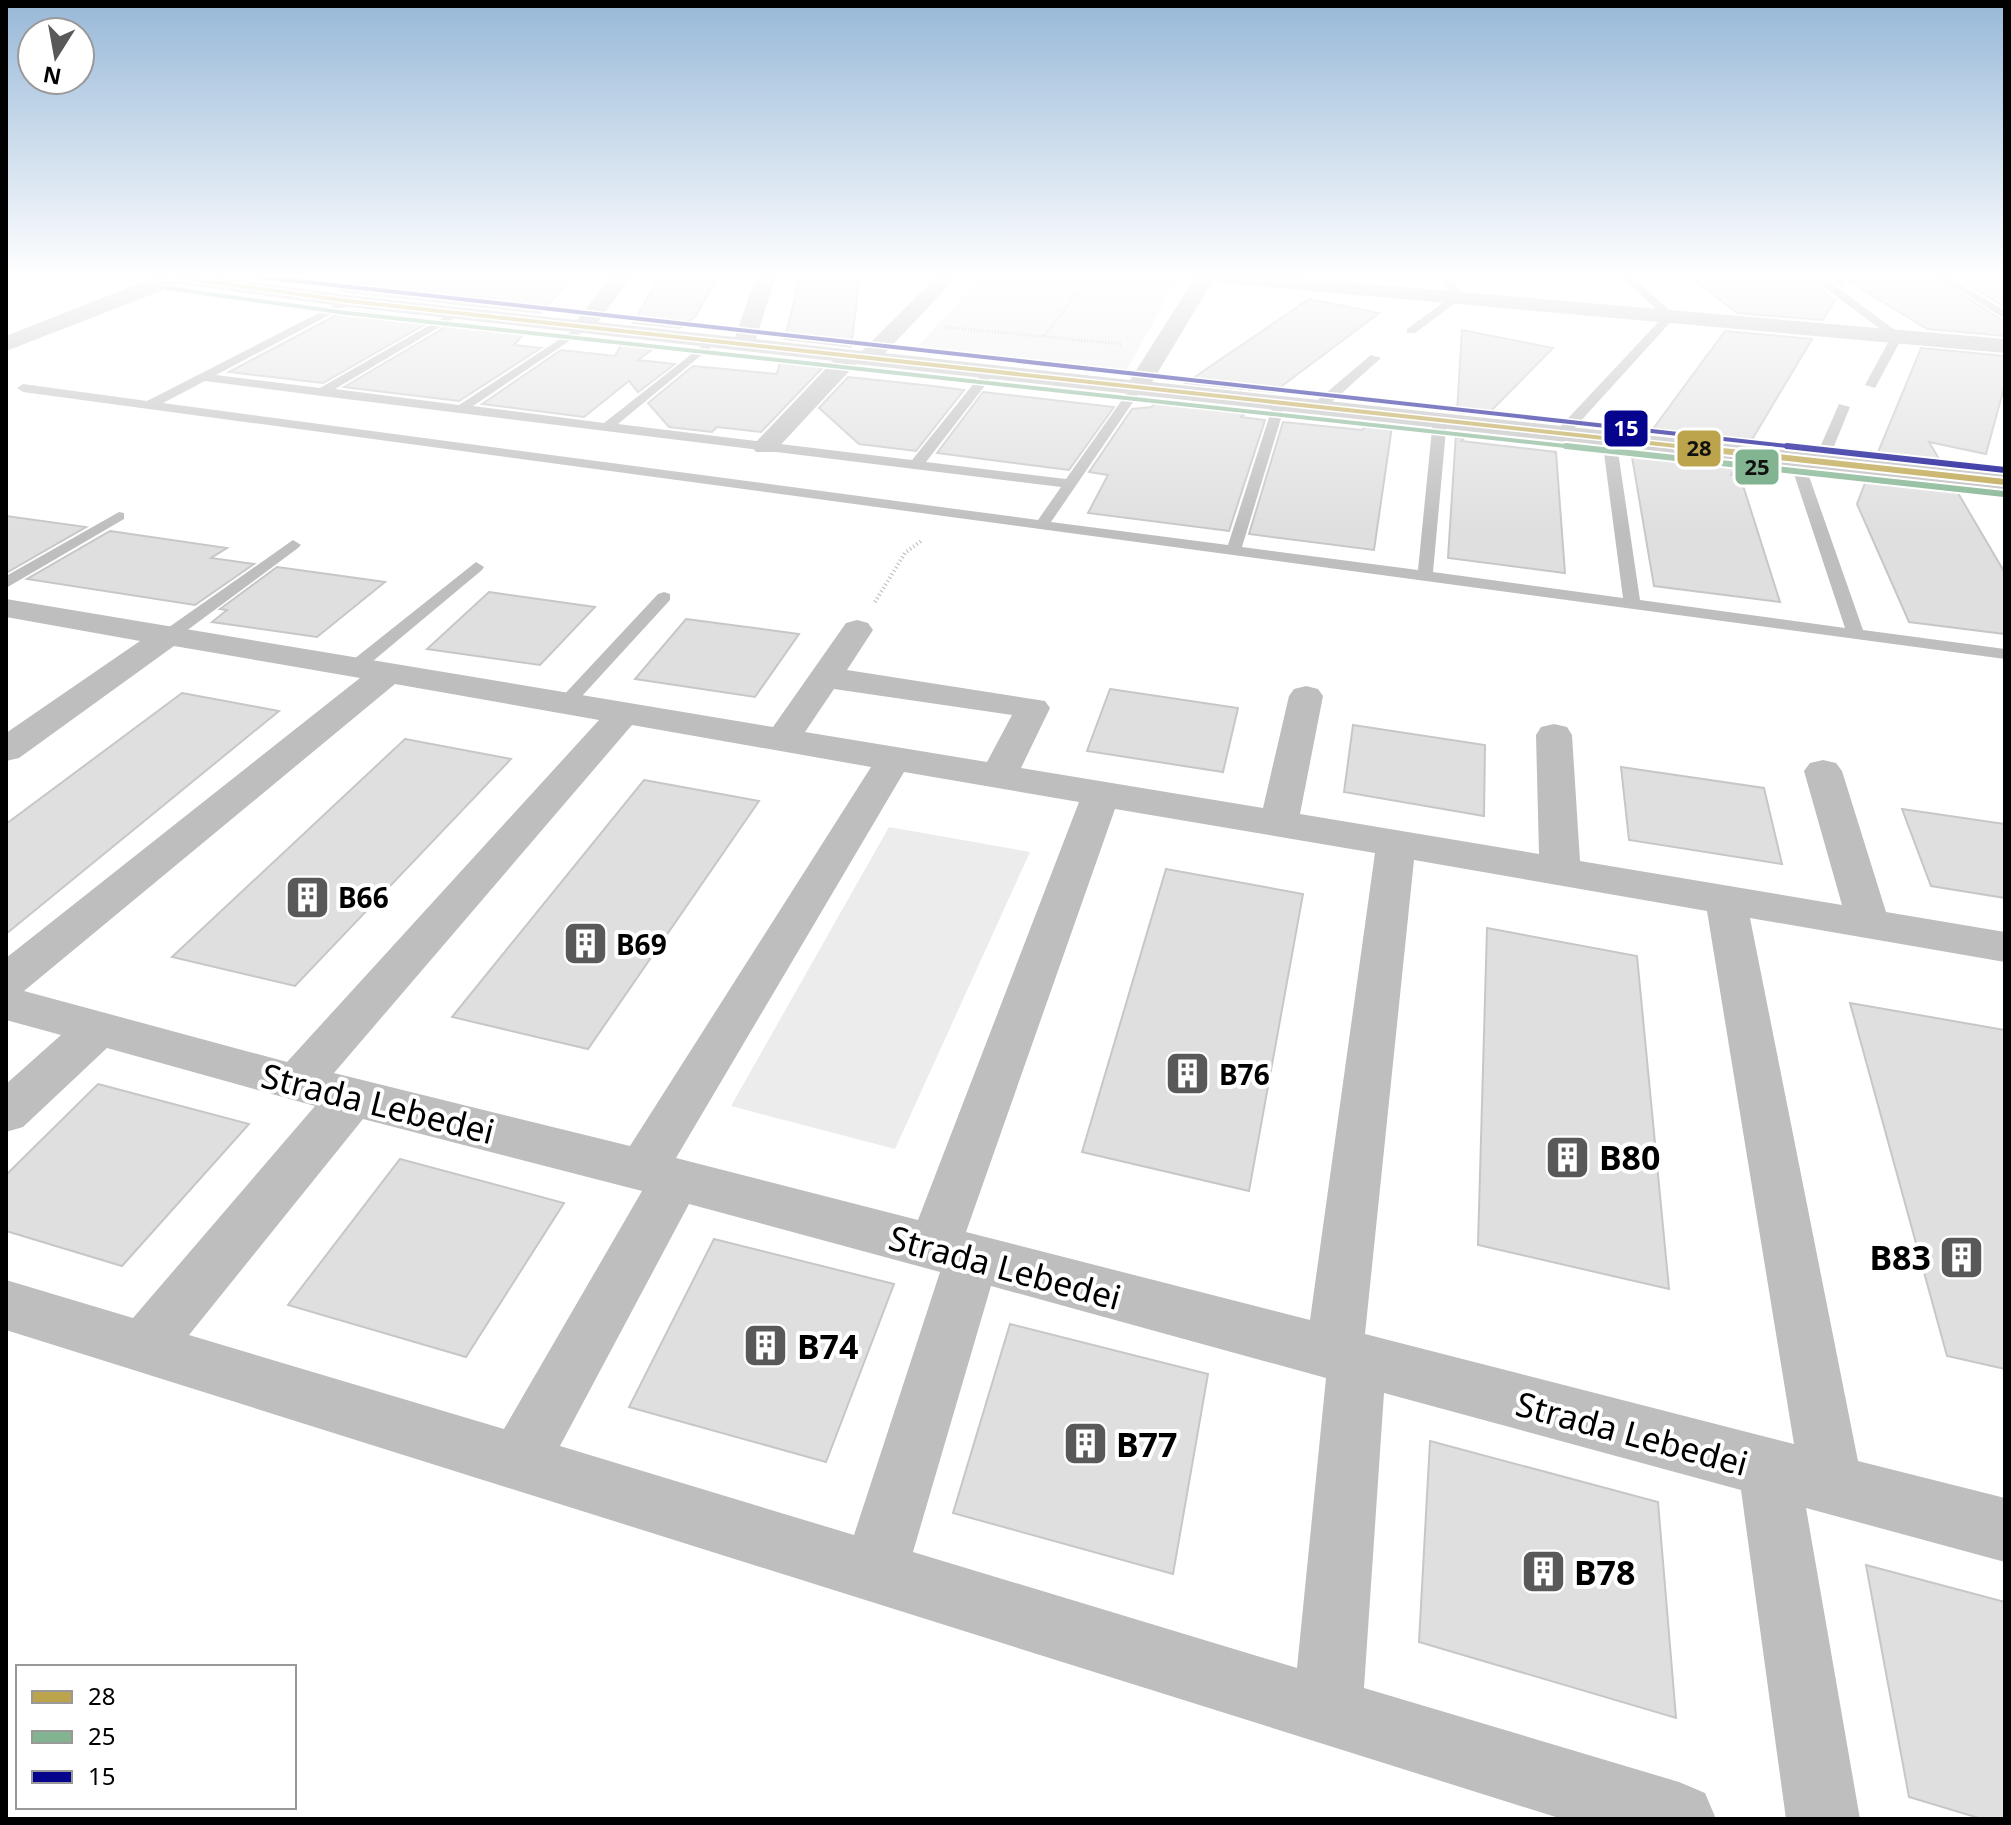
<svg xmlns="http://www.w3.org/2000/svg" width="2011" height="1825" viewBox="0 0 2011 1825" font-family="'Noto Sans',sans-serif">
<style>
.green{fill:#ececec}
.building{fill:#dfdfdf;stroke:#c7c7c7;stroke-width:2}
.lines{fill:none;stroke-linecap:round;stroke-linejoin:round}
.path-far1{stroke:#b9b9b9;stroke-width:3;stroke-dasharray:1 2;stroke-linecap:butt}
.path{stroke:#b9b9b9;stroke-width:4;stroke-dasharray:1 3;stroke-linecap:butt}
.service{fill:#bebebe;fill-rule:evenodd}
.minor{fill:#bebebe;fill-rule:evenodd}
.bus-1-far1-casing{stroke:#fff;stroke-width:7}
.bus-1-casing{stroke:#fff;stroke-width:10}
.bus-2-far1-casing{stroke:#fff;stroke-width:7}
.bus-2-casing{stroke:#fff;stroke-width:10}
.bus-3-far1-casing{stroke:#fff;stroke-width:7}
.bus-3-casing{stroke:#fff;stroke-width:10}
.bus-1-far1{stroke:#bca44c;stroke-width:4}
.bus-1{stroke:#bca44c;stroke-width:6}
.bus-2-far1{stroke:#83b491;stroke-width:4}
.bus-2{stroke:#83b491;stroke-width:6}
.bus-3-far1{stroke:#06048c;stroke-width:4}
.bus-3{stroke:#06048c;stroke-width:6}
.labels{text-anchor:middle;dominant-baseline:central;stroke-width:8;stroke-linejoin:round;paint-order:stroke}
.poi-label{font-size:28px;font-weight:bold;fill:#000;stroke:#fff;text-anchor:start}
.near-street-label{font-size:34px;fill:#000;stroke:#fff}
.near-poi-label{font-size:34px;font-weight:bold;fill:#000;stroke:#fff;text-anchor:start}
.line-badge{stroke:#fff;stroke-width:3}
.badge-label{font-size:22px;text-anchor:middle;font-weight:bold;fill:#fff}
.pale-badge-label{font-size:22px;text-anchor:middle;font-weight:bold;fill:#111}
</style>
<rect width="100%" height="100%" fill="#fff"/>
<g class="green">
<polygon points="983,276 1179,276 1125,373 917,347"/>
<polygon points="889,827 1030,852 895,1149 731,1106"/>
</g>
<g class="building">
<polygon points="358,276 573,276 541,313 339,291"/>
<polygon points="660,276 718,276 696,316 680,328 633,323"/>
<polygon points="800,276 860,276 851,347 785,339"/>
<polygon points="1688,276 1933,276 2005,322 2005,336 1927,329 1847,280 1843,287 1833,281 1823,282 1823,290 1835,300 1823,320 1737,313"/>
<polygon points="1953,276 2005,276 2005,307"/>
<polygon points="1309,299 1379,313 1274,392 1186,383"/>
<polygon points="346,310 433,320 323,383 229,372"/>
<polygon points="454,322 527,330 514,345 541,348 459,401 344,387"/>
<polygon points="1462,330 1553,348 1487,415 1457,412"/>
<polygon points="1725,331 1812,339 1750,443 1650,433"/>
<polygon points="623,341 658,345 638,360 675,364 638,392 629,381 584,417 482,404 561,350 615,356"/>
<polygon points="1921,348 2005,356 2005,384 1986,454 1929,442 1942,464 1876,457"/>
<polygon points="781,358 827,363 761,432 717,427 712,432 669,427 648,403 693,366 777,374"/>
<polygon points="848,377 933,386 964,390 916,451 859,444 819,408"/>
<polygon points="983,392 1114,407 1069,470 937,453"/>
<polygon points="1160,400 1250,410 1241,417 1265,420 1229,531 1088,513 1108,475 1089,472 1132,409 1151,407"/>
<polygon points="1283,422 1362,430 1370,423 1392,426 1374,550 1249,534"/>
<polygon points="1456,433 1468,434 1461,441 1556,452 1565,573 1448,558"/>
<polygon points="1635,452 1738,464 1731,475 1740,476 1780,602 1654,586 1632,457"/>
<polygon points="1867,478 1955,488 2005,573 2005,634 1909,622 1857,504"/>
<polygon points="6,516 86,527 6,573"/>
<polygon points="110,531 227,548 211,558 254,564 195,605 27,579"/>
<polygon points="277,567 385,582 317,637 212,622 227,610 220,609"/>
<polygon points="489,592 595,607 540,665 427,649"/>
<polygon points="686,619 799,634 755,697 635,679"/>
<polygon points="1110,689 1238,708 1223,772 1087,751"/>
<polygon points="182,693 279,711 6,934 6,824"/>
<polygon points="1353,725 1485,745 1484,816 1344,792"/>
<polygon points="405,739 511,759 295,986 172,957"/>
<polygon points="1621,767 1764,788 1782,864 1629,840"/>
<polygon points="644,780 759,801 588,1049 452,1017"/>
<polygon points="1902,809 2005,824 2005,898 1931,886"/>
<polygon points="1166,869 1303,894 1249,1191 1082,1152"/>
<polygon points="1487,928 1637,956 1669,1289 1478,1245"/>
<polygon points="1850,1003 2005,1030 2005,1369 1947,1356"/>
<polygon points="98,1084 249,1124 122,1266 6,1231 6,1175"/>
<polygon points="400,1159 564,1203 466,1357 288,1305"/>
<polygon points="714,1239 894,1284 826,1462 629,1407"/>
<polygon points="1010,1324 1208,1374 1173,1574 953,1513"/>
<polygon points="1430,1441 1658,1502 1676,1718 1419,1642"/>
<polygon points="1866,1565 2005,1602 2005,1819 1982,1819 1909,1797"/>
</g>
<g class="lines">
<g class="path-far1">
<polyline points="1145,276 1163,277"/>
<polyline points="6,279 73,279"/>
<polyline points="944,327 1121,344"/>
<polyline points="1044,336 1091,276"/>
</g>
<polyline class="path" points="875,602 905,553 921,541"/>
<g class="service">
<polygon points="1441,276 1451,276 1463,297 1415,333 1407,333 1407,329 1452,296"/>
<polygon points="1620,276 1631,276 1676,316 1567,436 1557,436 1557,430 1664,316"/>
<polygon points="1936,276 1948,276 2005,311 2005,319"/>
<polygon points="1825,284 1833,284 1903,336 1875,388 1865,385 1891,337 1825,288"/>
<path d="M348,298l5,3 -1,2 -136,72 104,13 136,-78 4,1v4l-125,74 124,16 124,-81 4,1v4l-114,77 131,17 108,-85 4,1v4l-98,81 294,36 75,-93 4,-1 6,4 -71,92 140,17 68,-96 4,-1 6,4 -93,136 177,23 46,-143 6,-4 6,4 -44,145 176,23 15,-151 7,-4 7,4 -14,153 190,26 -21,-160 7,-4 7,4 24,162 205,28 -56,-169 7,-4 7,4 60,171 142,19v10l-1982,-267 -6,-4 6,-4 124,17zM205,381l117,15 739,91 -23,33 -875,-117z"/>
<polygon points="1371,355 1381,358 1324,409 1314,409 1314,403"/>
<polygon points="1839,404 1850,407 1828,461 1816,464 1814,461"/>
<polygon points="119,512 124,513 124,519 6,588 6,576"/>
<polygon points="293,540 301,545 298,548 174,640 162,640 160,636 162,632"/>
<polygon points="476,562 484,567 482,570 361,671 349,671 346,667 349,663"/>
<polygon points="664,592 670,594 670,600 572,707 560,707 557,703 560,699 658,594"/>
</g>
<g class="minor">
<polygon points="158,276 208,276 348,295 577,320 612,276 632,276 598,322 735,337 756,276 776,276 756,339 862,351 937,276 958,276 885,353 1130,380 1196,276 1276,276 2005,339 2005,353 1212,282 1152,382 2005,474 2005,490 856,364 774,452 756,452 752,447 756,442 833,361 348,307 179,284 6,351 6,336"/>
<path d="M6,599l767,128 73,-104 11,-3 11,3 5,7 -26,40 198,31 5,7 -29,60 242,40 26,-112 5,-7 12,-3 12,3 5,7 -23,118 239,40 -3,-119 5,-8 13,-3 13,3 5,8 8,126 262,44 -38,-134 6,-8 13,-3 13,3 6,8 44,141 119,20v30l-255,-44 108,543 147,37v64l-199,-54 54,311h-74l-45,-329 -357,-97 -20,295 315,94 26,11 11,26h-154l-1556,-489v-50l127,38 182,-212 -208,-58 -84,79 -17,5v-48l55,-49 -55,-15v-62l354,-280 -186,-32 -155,112 -13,3v-28l134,-92 -134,-24zM395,684l204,36 -312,342 -263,-71zM834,689l178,26 -25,47 -182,-30zM632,725l239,42 -241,379 -296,-73zM904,772l175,30 -161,418 -242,-62zM1115,809l260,44 -65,467 -344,-88zM1414,860l293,51 87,533 -429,-110zM363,1119l279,72 -138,238 -315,-94zM689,1204l251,68 -86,263 -294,-89zM991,1286l335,92 -29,290 -384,-116z"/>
</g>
<defs>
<polyline id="bus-1-far1" points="168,276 348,301 1695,448"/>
<polyline id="bus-1" points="1677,446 2005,482"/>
<polyline id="bus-2-far1" points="166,288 347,313 1584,448"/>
<polyline id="bus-2" points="1566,446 2004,494"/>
<polyline id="bus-3-far1" points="252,276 1805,448"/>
<polyline id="bus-3" points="1787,446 2005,470"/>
</defs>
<use href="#bus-1-far1" class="bus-1-far1-casing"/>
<use href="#bus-1" class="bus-1-casing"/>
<use href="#bus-2-far1" class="bus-2-far1-casing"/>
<use href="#bus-2" class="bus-2-casing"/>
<use href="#bus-3-far1" class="bus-3-far1-casing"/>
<use href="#bus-3" class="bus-3-casing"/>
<use href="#bus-1-far1" class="bus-1-far1"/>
<use href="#bus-1" class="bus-1"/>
<use href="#bus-2-far1" class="bus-2-far1"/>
<use href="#bus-2" class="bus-2"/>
<use href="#bus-3-far1" class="bus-3-far1"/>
<use href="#bus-3" class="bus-3"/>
</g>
<linearGradient id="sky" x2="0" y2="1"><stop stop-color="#97b8d8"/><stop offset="0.52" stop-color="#fff"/><stop offset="1" stop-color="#fff" stop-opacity="0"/></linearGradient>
<rect width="2011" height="531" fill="url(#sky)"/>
<defs>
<symbol id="building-square" viewBox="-11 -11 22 22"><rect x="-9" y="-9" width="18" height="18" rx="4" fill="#595959" stroke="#fff"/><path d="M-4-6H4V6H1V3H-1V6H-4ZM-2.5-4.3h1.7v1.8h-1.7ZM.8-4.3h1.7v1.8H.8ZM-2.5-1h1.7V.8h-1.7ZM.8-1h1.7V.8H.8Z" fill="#fff"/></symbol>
</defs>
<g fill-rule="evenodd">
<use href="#building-square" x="282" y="872" width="51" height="51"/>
<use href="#building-square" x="560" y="918" width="51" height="51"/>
<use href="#building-square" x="1162" y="1048" width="51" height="51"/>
<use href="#building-square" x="1542" y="1132" width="51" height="51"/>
<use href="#building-square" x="1936" y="1232" width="51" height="51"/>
<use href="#building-square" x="740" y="1320" width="51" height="51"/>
<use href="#building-square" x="1060" y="1418" width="51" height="51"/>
<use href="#building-square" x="1518" y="1546" width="51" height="51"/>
</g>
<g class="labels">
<g class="poi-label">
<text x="338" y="897">B66</text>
<text x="616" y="944">B69</text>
<text x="1219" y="1074">B76</text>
</g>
<g class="near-street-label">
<text transform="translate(378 1103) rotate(14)">Strada Lebedei</text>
<text transform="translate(1005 1267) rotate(15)">Strada Lebedei</text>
<text transform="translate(1632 1433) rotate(15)">Strada Lebedei</text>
</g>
<g class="near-poi-label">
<text x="1599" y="1157">B80</text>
<text x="1931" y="1257" text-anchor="end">B83</text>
<text x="797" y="1346">B74</text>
<text x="1116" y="1444">B77</text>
<text x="1574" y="1572">B78</text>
</g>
</g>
<g class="line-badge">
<rect x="1603" y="409" width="46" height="39" rx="8" fill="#06048c"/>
<rect x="1676" y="429" width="46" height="39" rx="8" fill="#bca44c"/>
<rect x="1734" y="448" width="46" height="38" rx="8" fill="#83b491"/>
</g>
<g class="badge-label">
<text x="1626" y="436">15</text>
</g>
<g class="pale-badge-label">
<text x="1699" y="456">28</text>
<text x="1757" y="475">25</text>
</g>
<rect width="2011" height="1825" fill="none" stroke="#000000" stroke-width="16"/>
<rect x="16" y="1665" width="280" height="144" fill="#ffffff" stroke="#999999" stroke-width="2"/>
<rect x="32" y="1691" width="40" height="12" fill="#bca44c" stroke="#999999" stroke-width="2"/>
<text x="88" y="1705" font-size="24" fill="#000000">28</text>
<rect x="32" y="1731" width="40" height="12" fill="#83b491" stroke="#999999" stroke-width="2"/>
<text x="88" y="1745" font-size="24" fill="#000000">25</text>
<rect x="32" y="1771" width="40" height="12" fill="#06048c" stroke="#999999" stroke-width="2"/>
<text x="88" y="1785" font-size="24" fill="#000000">15</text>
<g transform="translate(56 56) rotate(191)"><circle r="38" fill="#ffffff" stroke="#999999" stroke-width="2"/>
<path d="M0-6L14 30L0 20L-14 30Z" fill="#595959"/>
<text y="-12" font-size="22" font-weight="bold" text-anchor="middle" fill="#000000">N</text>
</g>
</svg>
